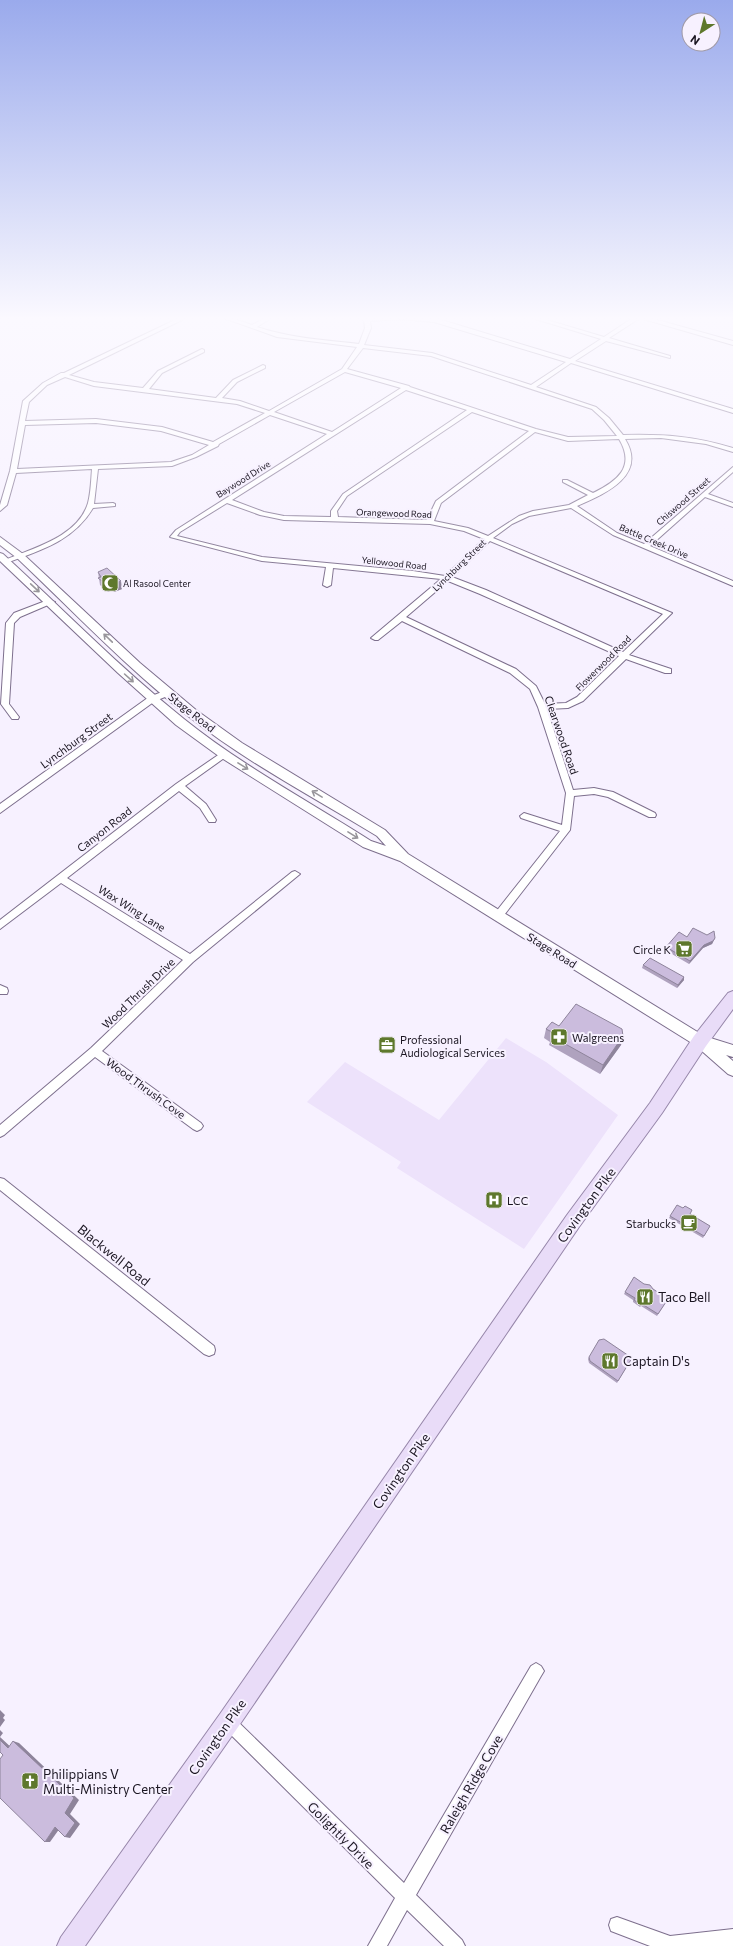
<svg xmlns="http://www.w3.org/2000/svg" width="733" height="1946" viewBox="0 0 733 1946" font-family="Commissioner,sans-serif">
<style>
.built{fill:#ede2fb}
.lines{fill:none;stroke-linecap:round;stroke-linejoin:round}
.minor-casing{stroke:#7d6f8d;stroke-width:2}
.tertiary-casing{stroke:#7d6f8d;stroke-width:2}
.secondary-casing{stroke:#7d6f8d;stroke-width:2}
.primary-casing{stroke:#9787aa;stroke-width:2}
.minor{fill:#fff;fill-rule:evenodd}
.tertiary{fill:#fff;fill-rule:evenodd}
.secondary{fill:#fff;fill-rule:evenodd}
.primary{fill:#e9dcf8;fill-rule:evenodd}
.wall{fill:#afa2be}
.shaded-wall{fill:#8e849b}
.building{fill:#cbbcdd;stroke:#8e849b}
.oneway{stroke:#98969b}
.labels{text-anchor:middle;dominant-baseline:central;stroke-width:4;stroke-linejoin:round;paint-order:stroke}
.far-street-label{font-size:9px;fill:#1a1521;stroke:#f7f1ff}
.far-poi-label{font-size:9px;fill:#1a1521;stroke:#f7f1ff;text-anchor:start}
.street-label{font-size:11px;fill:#1a1521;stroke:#f7f1ff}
.poi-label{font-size:11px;fill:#1a1521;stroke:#f7f1ff;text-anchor:start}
.near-street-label{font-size:13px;fill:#1a1521;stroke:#f7f1ff}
.near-poi-label{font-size:13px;fill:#1a1521;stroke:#f7f1ff;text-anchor:start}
</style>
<rect width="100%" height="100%" fill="#f7f1ff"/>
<polygon class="built" points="506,1038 546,1062 618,1115 524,1249 397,1168 401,1162 307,1102 345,1062 439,1120"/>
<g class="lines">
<defs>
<g id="minor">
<path d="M181,317h7l-119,58 25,7 49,6 15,-17 44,-22 2,1v2l-42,21 -13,16 67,9 17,-18 30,-15 2,1v2l-28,14 -15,16 18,3 29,10 73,-42 15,-22 -80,-10 -56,-20h8l23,8 15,-8h6l-16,10c33,11 67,13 102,17l6,-16 -1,-7 -3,-4 74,1 135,41 31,-20 -72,-22h8l67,20 30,-20h13l86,24v4l-93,-27 -31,20 61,18v2l-64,-17 -31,20 158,48v4l-162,-50 -35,24 60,20 13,11 14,17c41,-1 71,1 110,13v4l-27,-8 -45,-6 -36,1c23,37 -21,55 -48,67l40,27 27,11 89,-77v5l-25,22 25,9v4l-28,-10 -55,49 83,35v5l-120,-51 -42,-27 -42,8 -17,8 -19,14 179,75 -43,42 42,14v4h-6l-39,-14 -43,42 -15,7 -21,1 26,81 21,-2 19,4 42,21 1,2 -1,2h-6l-41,-20 -14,-3 -20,2 -4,34 -69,89h-6l-2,-3 2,-3 65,-82 -39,-13 -1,-2 4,-3 38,12 4,-32 -28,-86 -8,-18 -20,-16 -108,-52 -24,19h-3l-4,-2 70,-59 -108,-11 -2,17 -4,2 -4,-2 3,-18 -64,-6 -92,-24 6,-7 151,-96 -57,-19 -51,29 -1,2 -22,11 -24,9 -74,3 -4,35 19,-1 2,1v2l-22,2c-19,32 -51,42 -84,54h-4v-2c28,-12 73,-23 83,-57 3,-11 3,-23 4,-34l-76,4 -9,32 -7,6v-6l10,-34 13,-70 20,-18 18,-10h3zM401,319l33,3 132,40 -35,23 -99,-32 -68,-8 7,-17 -1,-7zM363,348l68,8 161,53 12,11 13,16 -49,1 -32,-8 -126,-42 -1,-1 -62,-17zM345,372l56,16 -69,44 -58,-20zM65,377l29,9 143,18 28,9 -52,29 -51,-15 -66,-8 -71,2 4,-19 18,-17zM406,390l61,20 -124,84 -12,17v6l-47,-1 -20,-4 -32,-12zM472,412l57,19 -93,70 -9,19 -89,-3 -1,-6 10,-15zM96,423l65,8 48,14 -17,10 -21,7 -154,7 8,-44zM535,432l33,9 51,-2c17,28 -2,42 -26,54l-26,-13h-4v2l25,13 -19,10 -36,6 -14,5 -31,20 -20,-8 -34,-7 7,-18zM227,503l33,12 24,5 146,4 34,7 20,8 -39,37 -32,-5 -151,-14 -85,-21 3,-4zM490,541l173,73 -40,38 -137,-62 -34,-13zM448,581l32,13 139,62 -42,41 -11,6 -21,1 -9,-18 -20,-17 -110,-52z"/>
<polygon points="48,600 55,602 20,617 14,623 9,704 19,717 18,719 12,719 1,704 6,623 14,613"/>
<polygon points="224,751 228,754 227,756 185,786 206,804 216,820 215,822 209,822 200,808 179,791 67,878 190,954 292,872 295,871 300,874 193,962 102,1051 201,1123 203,1126 201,1129 197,1131 193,1129 95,1057 4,1135 0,1137 0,1125 91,1048 183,960 61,883 0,929 0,920 176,784"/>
<polygon points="0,985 7,988 8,991 7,994 0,994"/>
<polygon points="0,1178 4,1179 214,1346 215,1350 214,1354 209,1356 204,1354 0,1190"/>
<polygon points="536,1663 541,1666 544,1671 541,1676 416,1895 462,1940 465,1946 444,1946 407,1910 387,1946 368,1946 395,1898 223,1727 220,1722 223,1717 228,1714 233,1717 404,1883 531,1666"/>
<polygon points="617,1917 670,1936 733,1929 733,1946 650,1946 611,1931 609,1925 611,1919"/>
</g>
<polygon id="tertiary" points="167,690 170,691 172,693 170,695 155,701 0,813 0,804 149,697"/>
<path id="secondary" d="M0,537l23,17 117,109 56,47 46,33 143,87 23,24 296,182 29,9v12l-7,-2 7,6v15l-5,-2 -33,-29 -295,-184 -37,-14 -143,-90 -44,-32 -58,-52 -118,-112v-8l3,1c60,55 117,114 181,165 57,46 126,83 187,122l15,5 -9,-10c-64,-39 -131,-74 -189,-120 -61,-48 -115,-105 -171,-158l-17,-13z"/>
<polygon id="primary" points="733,991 733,1009 706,1046 662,1113 579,1227 236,1730 85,1946 57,1946 61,1937 220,1714 567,1215 650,1103 694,1036 728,993"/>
</defs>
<use href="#minor" class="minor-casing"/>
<use href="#tertiary" class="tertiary-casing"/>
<use href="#secondary" class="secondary-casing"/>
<use href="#primary" class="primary-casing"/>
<use href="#minor" class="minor"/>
<use href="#tertiary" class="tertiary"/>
<use href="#secondary" class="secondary"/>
<use href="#primary" class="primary"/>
</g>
<g class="wall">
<polygon points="98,572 122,589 114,592 112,590 108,592 100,585"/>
<polygon points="687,937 715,938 712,944 703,948 689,964 665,950 666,947"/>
<polygon points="643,965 684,977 684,980 677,988 642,968"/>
<polygon points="559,1026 623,1036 621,1045 600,1074 549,1045 550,1042 544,1038 546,1029"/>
<polygon points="690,1214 710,1226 703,1238 669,1218 670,1216"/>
<polygon points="653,1289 668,1299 657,1316 641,1306 640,1307 633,1302 633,1300 624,1294 625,1292"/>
<polygon points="589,1357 632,1358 617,1383 589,1363 588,1359"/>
</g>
<g class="shaded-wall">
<polygon points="121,581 122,589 114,592 113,584"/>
<polygon points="111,583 112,590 108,592 106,584"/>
<polygon points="715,938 712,944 703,948 689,964 690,961 704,945"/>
<polygon points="684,977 684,980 677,988 678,985"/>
<polygon points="623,1036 621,1045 600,1074 603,1065"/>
<polygon points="0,1710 5,1715 3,1718 5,1720 0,1727"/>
<polygon points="0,1730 3,1733 0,1737 14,1750 8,1748 0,1740"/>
<polygon points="13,1741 19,1743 79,1800 70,1814 80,1824 70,1838 65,1837"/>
<polygon points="55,1827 60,1828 50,1842 45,1842"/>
</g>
<g class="building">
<polygon points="107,568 121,581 113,584 111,583 106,584 98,578 101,577 98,572"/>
<polygon points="693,928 707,935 714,931 715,938 713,941 704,945 690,961 666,947 679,932 687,937"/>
<polygon points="650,958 684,977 678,985 643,965"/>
<polygon points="576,1004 622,1029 623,1036 603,1065 551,1036 554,1033 546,1029 552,1022 559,1026"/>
<polygon points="677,1205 683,1208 685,1206 692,1210 690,1214 710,1226 704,1236 670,1216"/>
<polygon points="634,1277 644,1284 650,1285 653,1289 668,1299 658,1314 642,1304 641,1305 634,1300 635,1298 625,1292"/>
<polygon points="604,1339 632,1358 618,1381 590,1361 589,1357 599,1340"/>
<polygon points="0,1740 8,1748 13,1741 74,1798 65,1813 75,1823 65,1837 55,1827 45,1842 0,1798 0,1759 3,1755 0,1752"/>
</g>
<defs><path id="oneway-shaft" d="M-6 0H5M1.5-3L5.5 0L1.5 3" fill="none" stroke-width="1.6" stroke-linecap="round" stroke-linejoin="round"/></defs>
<g class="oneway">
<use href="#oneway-shaft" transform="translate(35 588) rotate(43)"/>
<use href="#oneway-shaft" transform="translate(108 638) rotate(-136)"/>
<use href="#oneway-shaft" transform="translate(129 678) rotate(42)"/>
<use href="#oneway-shaft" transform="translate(243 766) rotate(32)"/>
<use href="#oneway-shaft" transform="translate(317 794) rotate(-149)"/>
<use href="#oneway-shaft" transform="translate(353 835) rotate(32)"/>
</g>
<linearGradient id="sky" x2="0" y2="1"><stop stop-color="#9aaaec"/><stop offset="0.54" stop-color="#fbf9ff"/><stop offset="1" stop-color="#fbf9ff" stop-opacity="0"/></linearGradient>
<rect width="733" height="590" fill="url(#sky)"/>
<defs>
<symbol id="mosque-square" viewBox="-11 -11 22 22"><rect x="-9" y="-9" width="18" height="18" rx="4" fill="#5e782c" stroke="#f7f1ff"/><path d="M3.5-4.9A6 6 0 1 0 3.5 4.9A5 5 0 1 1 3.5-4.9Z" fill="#fff"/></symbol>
<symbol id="supermarket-square" viewBox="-11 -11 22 22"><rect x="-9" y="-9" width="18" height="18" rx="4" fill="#5e782c" stroke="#f7f1ff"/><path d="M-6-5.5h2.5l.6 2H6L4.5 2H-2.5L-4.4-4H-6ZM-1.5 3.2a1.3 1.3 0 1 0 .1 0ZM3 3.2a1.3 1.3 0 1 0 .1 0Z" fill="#fff"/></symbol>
<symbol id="pharmacy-square" viewBox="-11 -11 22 22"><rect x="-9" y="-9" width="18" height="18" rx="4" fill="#5e782c" stroke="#f7f1ff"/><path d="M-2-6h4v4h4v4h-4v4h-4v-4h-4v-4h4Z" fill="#fff"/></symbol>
<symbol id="office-square" viewBox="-11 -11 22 22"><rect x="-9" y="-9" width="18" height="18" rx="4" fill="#5e782c" stroke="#f7f1ff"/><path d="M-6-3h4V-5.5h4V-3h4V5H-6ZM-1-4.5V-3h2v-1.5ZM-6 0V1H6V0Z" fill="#fff"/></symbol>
<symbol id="hospital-square" viewBox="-11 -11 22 22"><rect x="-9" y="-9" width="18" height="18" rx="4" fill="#5e782c" stroke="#f7f1ff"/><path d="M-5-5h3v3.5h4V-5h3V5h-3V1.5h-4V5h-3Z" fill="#fff"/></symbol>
<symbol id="cafe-square" viewBox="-11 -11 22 22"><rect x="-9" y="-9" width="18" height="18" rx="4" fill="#5e782c" stroke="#f7f1ff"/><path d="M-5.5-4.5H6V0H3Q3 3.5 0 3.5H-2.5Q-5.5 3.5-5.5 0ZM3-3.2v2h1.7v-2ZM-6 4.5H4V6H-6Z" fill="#fff"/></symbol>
<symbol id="restaurant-square" viewBox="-11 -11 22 22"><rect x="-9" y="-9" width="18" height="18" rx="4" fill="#5e782c" stroke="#f7f1ff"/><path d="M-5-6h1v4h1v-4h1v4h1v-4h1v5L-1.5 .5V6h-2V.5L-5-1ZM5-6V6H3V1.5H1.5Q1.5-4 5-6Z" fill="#fff"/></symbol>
<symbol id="church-square" viewBox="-11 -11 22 22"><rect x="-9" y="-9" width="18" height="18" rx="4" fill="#5e782c" stroke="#f7f1ff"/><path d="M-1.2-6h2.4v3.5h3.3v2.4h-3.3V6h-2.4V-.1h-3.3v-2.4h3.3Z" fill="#fff"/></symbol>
</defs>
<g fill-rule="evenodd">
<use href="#mosque-square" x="100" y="573" width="20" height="20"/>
<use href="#supermarket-square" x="674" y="939" width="20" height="20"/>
<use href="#pharmacy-square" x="549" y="1027" width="20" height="20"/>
<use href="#office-square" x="377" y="1035" width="20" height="20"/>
<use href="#hospital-square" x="484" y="1190" width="20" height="20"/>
<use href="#cafe-square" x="679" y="1213" width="20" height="20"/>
<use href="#restaurant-square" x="635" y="1287" width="20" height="20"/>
<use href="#restaurant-square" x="600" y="1351" width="20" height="20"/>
<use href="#church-square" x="20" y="1771" width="20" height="20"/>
</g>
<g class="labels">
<g class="far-street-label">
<text transform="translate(243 479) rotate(-32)">Baywood Drive</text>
<text transform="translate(683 501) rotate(-41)">Chiswood Street</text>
<text transform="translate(394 513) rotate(2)">Orangewood Road</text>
<text transform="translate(654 541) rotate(23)">Battle Creek Drive</text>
<text transform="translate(394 563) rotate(6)">Yellowood Road</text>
<text transform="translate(459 565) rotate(-44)">Lynchburg Street</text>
<text transform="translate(603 663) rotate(-45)">Flowerwood Road</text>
</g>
<g class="far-poi-label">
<text x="123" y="583">Al Rasool Center</text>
</g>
<g class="street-label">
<text transform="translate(192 712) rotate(38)">Stage Road</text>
<text transform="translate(562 735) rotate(71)">Clearwood Road</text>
<text transform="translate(76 740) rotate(-36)">Lynchburg Street</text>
<text transform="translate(104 829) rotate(-38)">Canyon Road</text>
<text transform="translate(132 908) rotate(32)">Wax Wing Lane</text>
<text transform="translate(552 950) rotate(32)">Stage Road</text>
<text transform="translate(138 993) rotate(-44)">Wood Thrush Drive</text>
<text transform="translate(146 1088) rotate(36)">Wood Thrush Cove</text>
</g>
<g class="poi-label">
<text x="671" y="949" text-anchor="end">Circle K</text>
<text x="572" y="1037">Walgreens</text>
<text x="400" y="1039">Professional<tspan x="400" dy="13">Audiological Services</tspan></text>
<text x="507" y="1200">LCC</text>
<text x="676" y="1223" text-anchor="end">Starbucks</text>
</g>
<g class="near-street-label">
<text transform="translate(586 1205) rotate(-54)">Covington Pike</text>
<text transform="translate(114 1255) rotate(39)">Blackwell Road</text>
<text transform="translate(401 1471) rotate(-55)">Covington Pike</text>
<text transform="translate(217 1737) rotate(-55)">Covington Pike</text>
<text transform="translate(471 1784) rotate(-60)">Raleigh Ridge Cove</text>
<text transform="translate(341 1835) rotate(45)">Golightly Drive</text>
</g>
<g class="near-poi-label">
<text x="658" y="1297">Taco Bell</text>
<text x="623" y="1361">Captain D's</text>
<text x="43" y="1774">Philippians V<tspan x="43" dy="15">Multi-Ministry Center</tspan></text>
</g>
</g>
<g transform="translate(701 32) rotate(216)"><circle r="19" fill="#f7f1ff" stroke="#9f99a6"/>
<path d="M0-3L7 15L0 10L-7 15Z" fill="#5e782c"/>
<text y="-6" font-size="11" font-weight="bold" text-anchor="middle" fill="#1a1521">N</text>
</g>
</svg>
